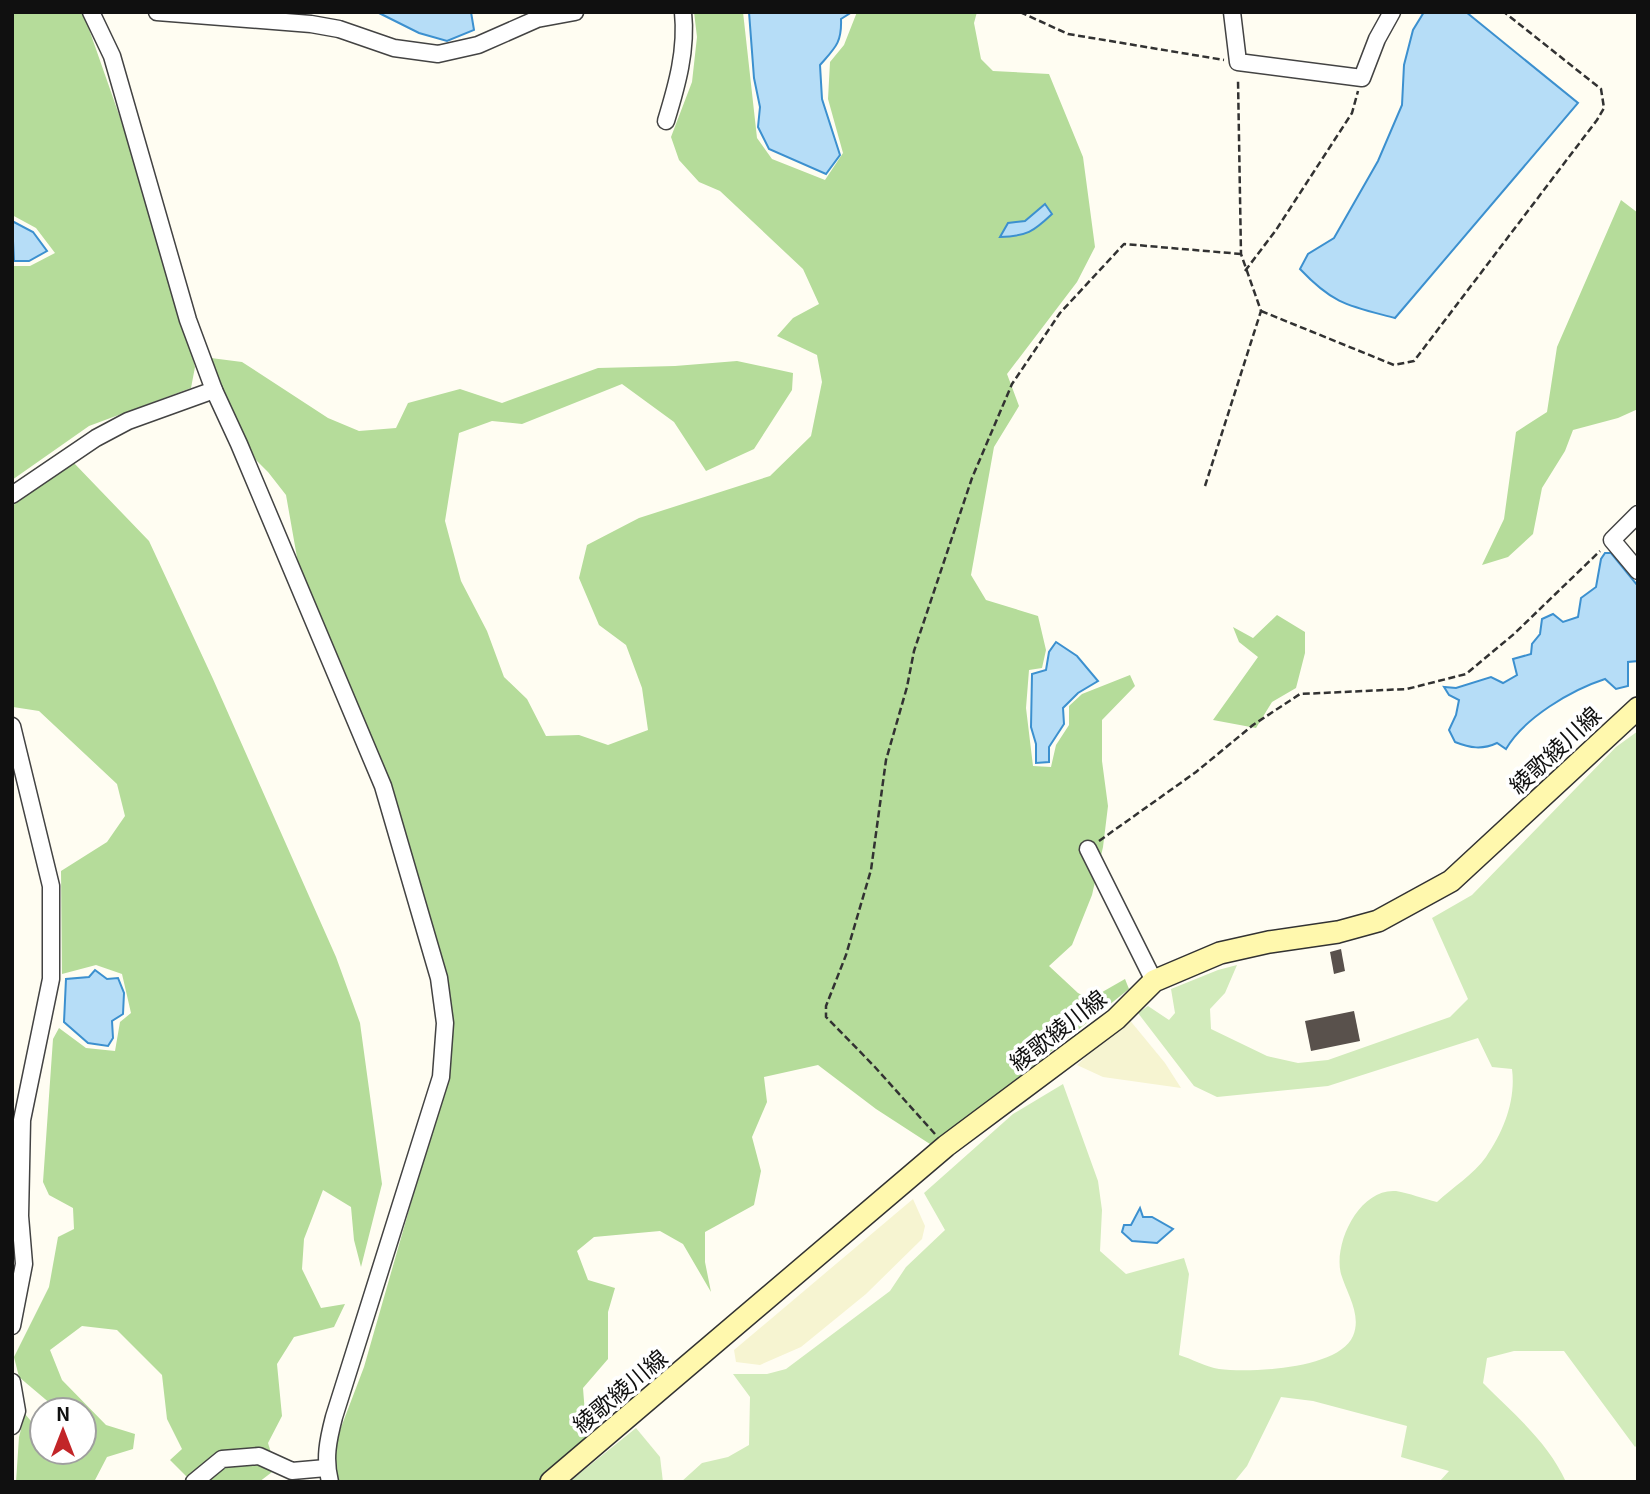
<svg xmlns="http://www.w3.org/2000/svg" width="1650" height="1494" viewBox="0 0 1650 1494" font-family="Georgia,'Noto Sans JP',serif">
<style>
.farmland{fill:#f6f4d1}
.green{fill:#d2ebbb}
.forest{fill:#b5dc9a}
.water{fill:#b6ddf7;stroke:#3c90cf;stroke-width:2}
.building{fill:#59514c}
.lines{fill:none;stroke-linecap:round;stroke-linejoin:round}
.street-casing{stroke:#434343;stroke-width:19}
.secondary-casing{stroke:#323232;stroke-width:24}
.path{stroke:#323232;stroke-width:2.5;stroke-dasharray:7 3.5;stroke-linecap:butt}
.street{stroke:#fff;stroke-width:16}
.secondary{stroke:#fff8ad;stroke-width:21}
.labels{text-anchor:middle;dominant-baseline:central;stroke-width:7;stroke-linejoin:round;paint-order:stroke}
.street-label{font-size:23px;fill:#101010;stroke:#fff}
</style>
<rect width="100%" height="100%" fill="#fffdf2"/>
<g class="farmland">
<polygon points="1128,1018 1165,1063 1181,1088 1103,1077 1077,1065"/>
<polygon points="913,1199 925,1226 922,1239 866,1294 801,1347 760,1365 736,1362 734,1350"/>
</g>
<g class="green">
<path d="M1638,731v713l-3,3 -71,-96h-50l-27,7 -4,25c31,31 65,59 83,99h-127l10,-11 -48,-14 6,-31 -94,-25 -32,-4 -34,69 -13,16h-553l21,-19 26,-6 21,-12 1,-48 -17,-23h34l19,-5 104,-78 16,-24 39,-37 -21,-37 89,-79 50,-30 35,97 4,29 -2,41 26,23 58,-16 5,16 -10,81c13,4 27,12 40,14 32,4 120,0 134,-33 9,-21 -6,-42 -12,-62 -8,-30 18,-86 55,-83 13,2 28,8 41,11 15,-14 37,-28 49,-45 18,-26 30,-57 26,-88l-20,-2 -14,-29 -150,48 -111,11 -23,-11 -56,-73 10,-7 21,14 6,-7 -4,-24 47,-19 19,-5 -12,28 -15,16 1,20 56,27 31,7 30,-3 122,-43 18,-18 -36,-81 40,-23 144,-148z"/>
<polygon points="636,1428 660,1457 663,1482 569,1482"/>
</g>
<g class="forest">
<polygon points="12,12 83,12 159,229 195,367 191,388 89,426 12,480 12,266 30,266 55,253 36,228 12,215"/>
<polygon points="694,12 743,12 757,138 772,159 825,180 843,153 828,99 830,62 844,45 857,12 977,12 974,23 981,59 993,71 1049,74 1083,157 1095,247 1077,282 1007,374 1019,406 994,447 971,575 986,600 1038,616 1046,650 1042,668 1029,670 1026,708 1033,766 1051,767 1056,745 1069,725 1069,706 1082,694 1130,675 1135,686 1102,720 1102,761 1108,806 1103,847 1092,895 1072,945 1049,966 1078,993 1090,999 1125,979 1129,989 933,1146 876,1109 818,1065 764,1077 767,1102 752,1137 761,1171 754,1205 705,1232 705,1262 711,1292 683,1244 660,1231 594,1237 577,1251 588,1280 615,1288 608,1312 608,1359 583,1388 587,1440 538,1482 338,1482 333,1466 337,1438 364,1367 448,1074 454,1024 446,975 361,720 298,563 286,495 268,472 248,452 211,358 242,362 328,418 359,431 396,428 408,403 460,389 502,403 598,368 675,366 737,361 793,373 792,390 754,449 706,471 674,422 622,384 522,424 492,421 459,433 445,521 461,581 487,631 504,677 527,699 546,736 579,735 608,745 648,730 642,688 626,645 599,625 579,578 587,545 639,518 770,476 811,436 822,382 817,355 777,336 793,318 819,304 803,269 720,191 699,182 679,160 671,137 692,82 697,37"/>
<polygon points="1621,200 1638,213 1638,409 1618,418 1573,430 1565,451 1542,488 1533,534 1508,557 1482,565 1504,519 1516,432 1547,412 1557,347"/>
<polygon points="73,462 149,541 213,679 336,957 360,1023 382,1184 361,1267 354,1240 351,1207 323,1190 304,1239 302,1269 321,1308 345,1304 334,1327 294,1337 277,1364 282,1416 268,1443 276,1469 259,1482 192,1482 170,1460 182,1449 167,1419 162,1375 117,1330 82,1326 50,1350 62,1380 106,1425 135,1434 133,1449 107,1457 94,1482 16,1482 19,1437 25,1414 42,1434 42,1452 84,1452 84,1410 58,1410 19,1377 14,1357 49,1287 58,1237 74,1229 73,1208 49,1195 43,1182 53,1039 59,1028 86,1048 115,1051 120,1022 131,1013 122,974 96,965 62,974 61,871 107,842 125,816 117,784 39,711 13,707 12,704 12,506"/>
<polygon points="1277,615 1305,632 1305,653 1296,688 1272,702 1256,728 1213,720 1258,657 1239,642 1233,627 1253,638"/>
</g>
<g class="water">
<polygon points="377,12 471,12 474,30 447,41 419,33"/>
<path d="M749,12h103l-11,7c1,24 -6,29 -21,46l2,34 18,56 -14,19 -57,-25 -11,-22 2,-20 -6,-29z"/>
<path d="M1424,12h42l112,91 -183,215c-46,-12 -61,-13 -95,-49l8,-15 26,-16 44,-77 24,-56 2,-40 9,-35z"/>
<path d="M1045,204l7,10c-19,18 -25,22 -52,23l8,-14 17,-2z"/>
<polygon points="12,221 33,232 47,251 29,261 14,261"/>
<path d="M1605,553h6l27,33v75l-10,1v24l-12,3 -11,-10c-34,11 -81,39 -99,70l-9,-6c-15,7 -27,5 -42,-1l-6,-12 7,-15 3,-15 -10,-5 -5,-8 12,1 35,-11 12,6 14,-8 -4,-16 18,-5 1,-10 8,-10 2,-15 11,-5 10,8 15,-5 3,-19 15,-11 5,-28z"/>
<polygon points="1056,642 1077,656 1098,681 1078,693 1063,708 1064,724 1049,747 1049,762 1036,763 1036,744 1031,727 1032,674 1046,670 1049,652"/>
<polygon points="95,970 107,979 118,978 124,993 123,1014 112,1021 113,1038 108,1046 88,1043 64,1022 66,979 89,977"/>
<polygon points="1140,1208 1143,1217 1152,1217 1173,1229 1157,1243 1132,1241 1122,1232 1124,1225 1131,1225"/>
</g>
<g class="building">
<polygon points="1341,949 1345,971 1334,974 1330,952"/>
<polygon points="1354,1011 1360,1041 1311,1051 1305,1021"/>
</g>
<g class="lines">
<defs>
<g id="street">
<path d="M91,12l21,44 76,264 26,70 25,54 144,342 56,192 6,45 -4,54 -107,340c-6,23 -10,42 -4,65"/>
<polyline points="157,12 311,24 339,29 394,48 438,54 478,45 537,19 575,12"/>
<polyline points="1232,12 1238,62 1362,78 1377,39 1392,12"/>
<path d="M666,121c11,-36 21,-71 17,-109"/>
<polyline points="12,495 96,438 128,421 214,390"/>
<polyline points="1638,514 1612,540 1638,571"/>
<polyline points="12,726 51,886 51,979 22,1120 20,1216 24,1264 12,1326"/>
<polyline points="1088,849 1154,981"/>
<polyline points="12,1382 17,1411 12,1426"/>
<polyline points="194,1482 222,1459 259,1456 292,1471 326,1468"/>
</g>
<polyline id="secondary" points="551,1482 946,1146 1116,1019 1154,981 1220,953 1269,942 1338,932 1378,921 1451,881 1638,708"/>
</defs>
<use href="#street" class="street-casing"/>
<use href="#secondary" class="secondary-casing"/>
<g class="path">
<polyline points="1020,12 1068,34 1224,60"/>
<polyline points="1245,271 1276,230 1352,113 1358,91"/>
<polyline points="1261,311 1394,365 1414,361 1597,120 1604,108 1601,89 1504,12"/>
<polyline points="1205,486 1261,311 1241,254 1238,79"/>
<polyline points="1099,841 1196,772 1253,725 1300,694 1407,689 1466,674 1514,634 1600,551"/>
<polyline points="935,1134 874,1066 826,1017 826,1006 846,955 871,870 886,760 907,687 914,651 972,478 1012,384 1060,313 1124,244 1241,254"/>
</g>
<use href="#street" class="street"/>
<use href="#secondary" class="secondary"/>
</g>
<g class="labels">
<g class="street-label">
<text transform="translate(1554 749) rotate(-43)">綾歌綾川線</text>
<text transform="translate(1057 1029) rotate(-38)">綾歌綾川線</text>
<text transform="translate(619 1390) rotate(-40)">綾歌綾川線</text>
</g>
</g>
<rect width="1650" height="1494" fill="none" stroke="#101010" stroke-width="28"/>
<g transform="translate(63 1431)"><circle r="33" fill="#ffffff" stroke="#9f9f9f" stroke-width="2"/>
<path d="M0-5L12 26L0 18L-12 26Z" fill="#c22528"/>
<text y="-10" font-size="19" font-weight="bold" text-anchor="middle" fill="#101010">N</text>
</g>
</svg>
